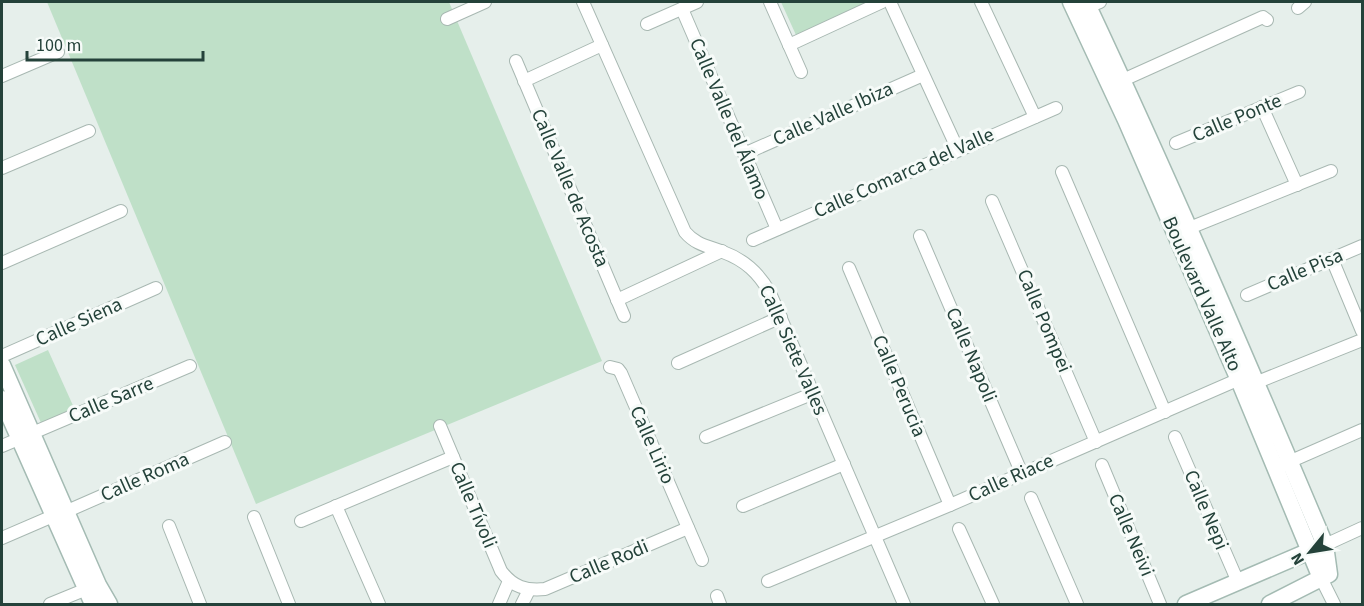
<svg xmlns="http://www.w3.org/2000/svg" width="1364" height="606" viewBox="0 0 1364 606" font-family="'Source Sans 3',sans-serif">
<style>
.green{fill:#bfe0c8}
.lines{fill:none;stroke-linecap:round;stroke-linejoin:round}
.street-casing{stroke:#a8b8b2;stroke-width:14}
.secondary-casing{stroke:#a4bbb3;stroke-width:19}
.street{stroke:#fff;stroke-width:12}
.secondary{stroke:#fff;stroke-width:16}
.labels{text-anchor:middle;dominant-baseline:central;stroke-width:6;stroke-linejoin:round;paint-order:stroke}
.street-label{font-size:20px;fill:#24423a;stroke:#f7fbf9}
</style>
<rect width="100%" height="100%" fill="#e6efeb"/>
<g class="green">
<polygon points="47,2 449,2 602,361 256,504"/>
<polygon points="781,2 871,2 796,35"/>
<polygon points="48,350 75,410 42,425 15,365"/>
</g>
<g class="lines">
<defs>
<g id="street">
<path d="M583,2l102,230c11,13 23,14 38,20 22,8 36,21 47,41l134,311"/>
<polyline points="770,2 801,72"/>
<polyline points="890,2 958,150"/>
<polyline points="981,2 1035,117"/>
<polyline points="1088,7 1100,2"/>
<polyline points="1298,8 1305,2"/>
<polyline points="682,9 777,229"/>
<polyline points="447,19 485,2"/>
<polyline points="647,24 697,2"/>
<polyline points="789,45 882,2"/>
<polyline points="516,61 624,316"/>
<polyline points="2,76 58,52"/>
<polyline points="1123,80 1263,17 1267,20"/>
<polyline points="524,81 602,45"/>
<polyline points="1262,107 1297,185"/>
<polyline points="1176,143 1299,92"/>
<polyline points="744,154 923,75"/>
<polyline points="2,168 89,131"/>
<polyline points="1062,172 1165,412"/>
<polyline points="992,201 1096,442"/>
<polyline points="1182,231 1331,171"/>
<polyline points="920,236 1022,474"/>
<polyline points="753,240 1056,108"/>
<polyline points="1332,259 1362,331"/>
<polyline points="2,263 121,211"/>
<polyline points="849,268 950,505"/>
<polyline points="1247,295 1362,246"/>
<polyline points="617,300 722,251"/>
<polyline points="2,356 156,288"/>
<polyline points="678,363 781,317"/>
<polyline points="610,367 618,369 621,373 702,560"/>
<polyline points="1250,385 1362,340"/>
<path d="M440,426l61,145c12,16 25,20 44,18l143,-61"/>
<polyline points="706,437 814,393"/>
<polyline points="1175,437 1238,582"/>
<polyline points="2,446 190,366"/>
<polyline points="1102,465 1160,604"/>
<polyline points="1282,465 1362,430"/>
<polyline points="1031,498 1077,604"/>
<polyline points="336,506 379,604"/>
<polyline points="743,506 844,464"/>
<polyline points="65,512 225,442"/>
<polyline points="254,517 289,604"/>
<polyline points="301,521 453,457"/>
<polyline points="169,526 200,604"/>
<polyline points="959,529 993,604"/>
<polyline points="2,538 53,516"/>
<polyline points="1325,545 1362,528"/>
<polyline points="1321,578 1334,604"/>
<polyline points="768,581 950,505 1244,377"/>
<polyline points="717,596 720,604"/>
<polyline points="50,604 94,586"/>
<polyline points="499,604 509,581"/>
<polyline points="522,604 529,590"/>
</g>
<g id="secondary">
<polyline points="1071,2 1126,120 1239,380 1321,578"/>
<path d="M1086,2c84,179 162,361 239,543l4,29 -59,30"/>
<polyline points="2,365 98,585 109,604"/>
<polyline points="2,399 93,604"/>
<polyline points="1186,604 1319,547"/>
</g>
</defs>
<use href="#street" class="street-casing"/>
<use href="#secondary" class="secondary-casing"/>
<use href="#street" class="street"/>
<use href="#secondary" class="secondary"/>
</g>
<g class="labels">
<g class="street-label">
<text transform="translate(833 114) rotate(-24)">Calle Valle Ibiza</text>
<text transform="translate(1237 118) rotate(-23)">Calle Ponte</text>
<text transform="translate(729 119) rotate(67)">Calle Valle del Álamo</text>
<text transform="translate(904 173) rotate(-24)">Calle Comarca del Valle</text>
<text transform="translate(570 188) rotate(67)">Calle Valle de Acosta</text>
<text transform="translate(1305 270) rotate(-23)">Calle Pisa</text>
<text transform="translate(1202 294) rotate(66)">Boulevard Valle Alto</text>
<text transform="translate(1044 321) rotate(67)">Calle Pompei</text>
<text transform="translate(79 322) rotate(-24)">Calle Siena</text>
<text transform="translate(793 350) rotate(66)">Calle Siete Valles</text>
<text transform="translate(971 355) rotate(67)">Calle Napoli</text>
<text transform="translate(899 386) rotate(67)">Calle Perucia</text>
<text transform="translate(111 400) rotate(-23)">Calle Sarre</text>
<text transform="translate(652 445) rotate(66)">Calle Lirio</text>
<text transform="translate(145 477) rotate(-24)">Calle Roma</text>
<text transform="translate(1011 478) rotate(-24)">Calle Riace</text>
<text transform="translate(473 505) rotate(67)">Calle Tívoli</text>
<text transform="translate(1206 510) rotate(67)">Calle Nepi</text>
<text transform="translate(1131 535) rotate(67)">Calle Neivi</text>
<text transform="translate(609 562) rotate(-23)">Calle Rodi</text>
</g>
</g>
<rect width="1364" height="606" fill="none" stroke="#24423a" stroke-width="6"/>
<g transform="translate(1310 552) rotate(240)" stroke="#f7fbf9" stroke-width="4.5" paint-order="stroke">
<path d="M0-4.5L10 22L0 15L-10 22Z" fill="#24423a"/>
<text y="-9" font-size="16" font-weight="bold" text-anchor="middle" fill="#24423a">N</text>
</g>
<path d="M27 51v9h176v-9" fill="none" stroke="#24423a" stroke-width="3"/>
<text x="36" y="51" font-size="18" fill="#24423a" stroke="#f7fbf9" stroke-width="4.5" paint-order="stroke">100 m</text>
</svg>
